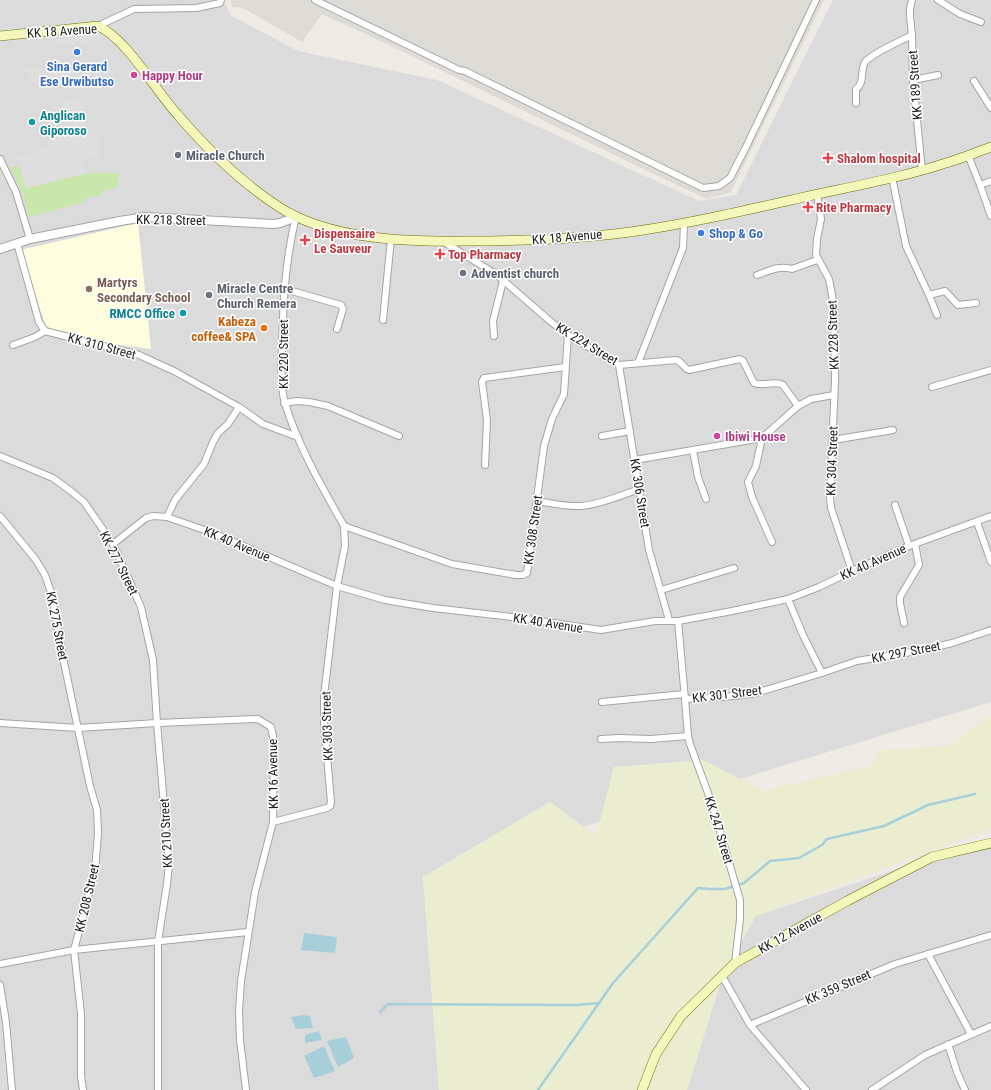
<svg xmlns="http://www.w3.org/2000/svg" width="991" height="1090" viewBox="0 0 991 1090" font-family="'Roboto Condensed',sans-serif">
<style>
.residential{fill:#dcdbdb}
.education{fill:#fefdde}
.airport{fill:#dddbd6}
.farmland{fill:#ebedd0}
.grass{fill:#c9e7ac}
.parking{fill:#dedede}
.water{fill:#a6cfda}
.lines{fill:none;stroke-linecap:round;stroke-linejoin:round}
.stream{stroke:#a6cfda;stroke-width:2.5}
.minor-casing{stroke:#a5a5a5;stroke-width:8}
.tertiary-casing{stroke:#a5a5a5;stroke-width:10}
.secondary-casing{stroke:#667009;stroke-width:10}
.minor{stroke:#fff;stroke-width:6}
.tertiary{stroke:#fff;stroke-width:8}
.secondary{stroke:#f4f7ba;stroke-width:9}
.shop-dot{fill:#3f7fe0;stroke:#fff;stroke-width:1.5}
.hotel-dot{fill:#d1479c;stroke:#fff;stroke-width:1.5}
.culture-dot{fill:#0f9aa8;stroke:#fff;stroke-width:1.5}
.worship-dot{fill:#6b7280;stroke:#fff;stroke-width:1.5}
.health-dot{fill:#e0444e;stroke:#fff;stroke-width:1.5}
.education-dot{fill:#8d6e63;stroke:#fff;stroke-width:1.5}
.food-dot{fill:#e8710a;stroke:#fff;stroke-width:1.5}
.labels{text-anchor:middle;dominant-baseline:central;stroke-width:3;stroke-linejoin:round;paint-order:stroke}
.street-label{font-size:13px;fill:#1e1e1e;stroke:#fff}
.shop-label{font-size:13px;font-weight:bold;fill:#366cbe;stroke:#fff}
.hotel-label{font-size:13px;font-weight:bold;fill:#b23c85;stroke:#fff;text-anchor:start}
.culture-label{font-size:13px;font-weight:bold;fill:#0d838f;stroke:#fff;text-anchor:start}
.worship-label{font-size:13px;font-weight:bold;fill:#5b616d;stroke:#fff;text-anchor:start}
.health-label{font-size:13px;font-weight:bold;fill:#be3a42;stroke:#fff;text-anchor:start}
.education-label{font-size:13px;font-weight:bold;fill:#785e54;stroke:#fff;text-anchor:start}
.food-label{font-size:13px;font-weight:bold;fill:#c56008;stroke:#fff;text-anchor:end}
</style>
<rect width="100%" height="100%" fill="#eeebe4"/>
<g class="residential">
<polygon points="0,0 224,0 230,15 298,51 437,80 699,201 736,195 833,0 991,0 991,702 423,876 439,1090 0,1090"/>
<polygon points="991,838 991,1090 687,1090 740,921"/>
</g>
<polygon class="education" points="138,223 151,349 97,342 46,327 20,250"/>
<polygon class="airport" points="225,0 824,0 731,192 707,199 647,171 406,53 322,14 302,42 243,8 232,7 231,0"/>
<polygon class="farmland" points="991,715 991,829 756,916 722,976 687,1090 439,1090 423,877 550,802 596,836 614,767 703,760 763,791 873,765 878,750 948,746"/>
<polygon class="grass" points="18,166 26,188 86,173 119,173 118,187 101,192 101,196 85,198 85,202 29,217 22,192 10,167"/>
<g class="parking">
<polygon points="78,30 90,30 103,34 101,41 52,43 51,40 79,37"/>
<polygon points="101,68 104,81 28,84 27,69"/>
<polygon points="81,98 88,137 97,135 100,157 83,160 86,173 26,188 18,157 52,147 52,139 57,130 60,129 60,126 66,125 61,102"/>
</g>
<g class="water">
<polygon points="304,933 337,937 335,953 301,950"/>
<polygon points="303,1015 310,1016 313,1028 296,1029 291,1017"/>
<polygon points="319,1031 322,1040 305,1043 305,1035"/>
<polygon points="346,1037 354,1058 338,1067 327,1041"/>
<polygon points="324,1046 335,1071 314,1078 304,1056"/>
</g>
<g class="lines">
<g class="stream">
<polyline points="380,1012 388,1004 576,1005 600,1003"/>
<polyline points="538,1090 613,983 698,888 710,889 725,889 744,883 770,861 799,858 822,845 827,839 884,826 928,805 975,794"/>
</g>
<defs>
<g id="minor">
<polyline points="315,0 459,70 465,71 703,188 719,186 730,178 746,147 816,0"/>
<polyline points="912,0 910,9 910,17 912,35 913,80 922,170"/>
<polyline points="938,0 960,14 981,22"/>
<polyline points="98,26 134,9 196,8 220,3 221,0"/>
<polyline points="913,80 938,75"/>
<polyline points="974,81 991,108"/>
<path d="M856,103v-14c9,-6 4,-18 9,-27 7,-9 36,-21 47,-27"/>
<polyline points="968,155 980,185 991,216"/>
<polyline points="0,159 16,192 30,239"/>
<polyline points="892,177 906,246 929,295 937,315"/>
<polyline points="980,185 991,181"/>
<polyline points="817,194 821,219 817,239 816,255 829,279 832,295 834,310 835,381 830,498 831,508 852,571"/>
<path d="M296,217c-11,43 -13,88 -14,132 -1,17 -2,38 3,54 12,41 38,86 59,123"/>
<path d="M444,242l53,33 53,46 18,14 51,30 57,-5c6,1 7,8 13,10l51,-11 3,2 11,22c9,4 20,-3 29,2l15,21"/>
<polyline points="17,243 39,322 45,331 139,355 174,371 239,407 263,424 298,437"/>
<path d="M757,275c12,-4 22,-10 35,-6l25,-9"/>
<polyline points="285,289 341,305 343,309 337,329"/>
<polyline points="929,295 945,291 958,305 976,303"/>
<polyline points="383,320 391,239"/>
<polyline points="494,336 493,321 503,281"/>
<polyline points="13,345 35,337 45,331"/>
<polyline points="638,363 683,248 684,223"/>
<polyline points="619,365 649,550 669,620"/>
<polyline points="932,387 991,370"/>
<polyline points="284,403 297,401 309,402 328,406 399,436"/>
<polyline points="602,436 630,431"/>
<polyline points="762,438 756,466 748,482 752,497 772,542"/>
<polyline points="833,440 893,430"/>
<polyline points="693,451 698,477 706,499"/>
<polyline points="0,456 53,478 72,492 84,502 113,544 141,607 153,660 157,723 169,864 167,884 158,942 158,1090"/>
<polyline points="635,460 762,438 798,406 811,399 834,395"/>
<polyline points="485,465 487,420 482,382 484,378 565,367"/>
<path d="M537,501c14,2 29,6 44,5 18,-1 41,-11 58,-17"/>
<polyline points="895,505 909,546"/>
<polyline points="0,516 36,560 45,575 52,595 62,653 90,786 97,810 98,833 95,871 74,950 81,1014 81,1076 83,1090"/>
<polyline points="167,517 175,500 204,464 213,442 218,433 228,424 239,407"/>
<polyline points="977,522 991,562"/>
<polyline points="113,544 146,518 153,516 167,517 213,533 337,586 385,600 433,608 513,617 601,630 655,621 678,621 732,611 788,599 819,587 852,571 909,546 991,516"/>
<polyline points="661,590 734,568"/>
<polyline points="788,599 803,635 822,673"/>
<polyline points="678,621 685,699 734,696 756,693 822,673 857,661 923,650 952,643 991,630"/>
<polyline points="904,623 900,603 900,597 919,565 915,544"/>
<polyline points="685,699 688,736 690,744 712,804 740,900 740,919 735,963"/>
<polyline points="602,702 684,694"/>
<polyline points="0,723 78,728 157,723 258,719 271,727 274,741 273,822 255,892 241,981 239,1011 240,1040 246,1090"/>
<polyline points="601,739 618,738 651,739 688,736"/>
<polyline points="273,822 327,808 330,806 331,802 324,722 324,696 337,586 345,546 344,526 452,564 516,575 523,575 527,573 544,446 552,419 564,394 568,335"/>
<polyline points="928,954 971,1034"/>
<polyline points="0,964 74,950 248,932"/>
<polyline points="722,976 750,1025 806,1090"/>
<polyline points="0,985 6,1022 12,1090"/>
<polyline points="750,1025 895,964 991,935"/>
<polyline points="948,1044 957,1072 965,1090"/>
<polyline points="872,1090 925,1055 991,1026"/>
</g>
<polyline id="tertiary" points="0,249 30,239 120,221 145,217 274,224 280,223 296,217"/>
<g id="secondary">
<path d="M0,36l98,-10c29,13 57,64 79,88 29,34 65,69 102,93 51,33 129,35 188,34 54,0 109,-2 163,-9 57,-8 113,-21 170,-34 49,-11 101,-20 149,-36 14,-4 28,-10 42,-15"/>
<polyline points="642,1090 656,1054 681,1016 735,963 847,901 932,857 991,843"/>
</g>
</defs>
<use href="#minor" class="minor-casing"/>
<use href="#tertiary" class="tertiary-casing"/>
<use href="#secondary" class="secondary-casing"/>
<use href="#minor" class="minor"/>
<use href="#tertiary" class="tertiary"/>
<use href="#secondary" class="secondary"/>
</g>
<g class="shop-dot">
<circle cx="77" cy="52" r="4"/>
<circle cx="701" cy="233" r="4"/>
</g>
<g class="hotel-dot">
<circle cx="134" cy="75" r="4"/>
<circle cx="717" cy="436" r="4"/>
</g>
<g class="culture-dot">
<circle cx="32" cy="122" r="4"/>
<circle cx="183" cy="313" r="4"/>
</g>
<g class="worship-dot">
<circle cx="178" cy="155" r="4"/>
<circle cx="463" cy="273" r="4"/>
<circle cx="209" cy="295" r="4"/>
</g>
<g class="health-dot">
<path d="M826 152h4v4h4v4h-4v4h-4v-4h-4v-4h4z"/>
<path d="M806 201h4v4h4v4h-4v4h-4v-4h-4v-4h4z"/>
<path d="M303 234h4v4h4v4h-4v4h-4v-4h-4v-4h4z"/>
<path d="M438 248h4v4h4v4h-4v4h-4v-4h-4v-4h4z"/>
</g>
<circle class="education-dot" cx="89" cy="289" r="4"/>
<circle class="food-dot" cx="264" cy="328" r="4"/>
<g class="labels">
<g class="street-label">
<text transform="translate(62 31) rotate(-4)">KK 18 Avenue</text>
<text transform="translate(915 85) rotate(-94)">KK 189 Street</text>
<text transform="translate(171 220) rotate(1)">KK 218 Street</text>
<text transform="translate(567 237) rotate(-5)">KK 18 Avenue</text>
<text transform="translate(833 335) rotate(-92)">KK 228 Street</text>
<text transform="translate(587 344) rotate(31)">KK 224 Street</text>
<text transform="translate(102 346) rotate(15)">KK 310 Street</text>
<text transform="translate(283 354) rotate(-90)">KK 220 Street</text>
<text transform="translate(832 461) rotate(-88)">KK 304 Street</text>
<text transform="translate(640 493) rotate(81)">KK 306 Street</text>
<text transform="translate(533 530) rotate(-82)">KK 308 Street</text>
<text transform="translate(237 544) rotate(23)">KK 40 Avenue</text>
<text transform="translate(873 562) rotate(-24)">KK 40 Avenue</text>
<text transform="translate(119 563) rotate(63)">KK 277 Street</text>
<text transform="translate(548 623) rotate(9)">KK 40 Avenue</text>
<text transform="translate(57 626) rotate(79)">KK 275 Street</text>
<text transform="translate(906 652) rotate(-11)">KK 297 Street</text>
<text transform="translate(727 694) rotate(-7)">KK 301 Street</text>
<text transform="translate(327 726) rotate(-92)">KK 303 Street</text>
<text transform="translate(273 774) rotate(-91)">KK 16 Avenue</text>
<text transform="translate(719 830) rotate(73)">KK 247 Street</text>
<text transform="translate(166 833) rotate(-93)">KK 210 Street</text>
<text transform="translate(87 898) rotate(-77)">KK 208 Street</text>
<text transform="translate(790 933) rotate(-29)">KK 12 Avenue</text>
<text transform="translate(838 987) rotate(-23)">KK 359 Street</text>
</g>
<g class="shop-label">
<text x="77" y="66">Sina Gerard<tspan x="77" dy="15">Ese Urwibutso</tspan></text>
<text x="709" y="233" text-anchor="start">Shop &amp; Go</text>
</g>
<g class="hotel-label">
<text x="142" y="75">Happy Hour</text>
<text x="725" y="436">Ibiwi House</text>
</g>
<g class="culture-label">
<text x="40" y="115">Anglican<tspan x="40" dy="15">Giporoso</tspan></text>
<text x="175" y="313" text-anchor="end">RMCC Office</text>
</g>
<g class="worship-label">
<text x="186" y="155">Miracle Church</text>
<text x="471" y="273">Adventist church</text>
<text x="217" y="288">Miracle Centre<tspan x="217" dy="15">Church Remera</tspan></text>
</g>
<g class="health-label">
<text x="837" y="158">Shalom hospital</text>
<text x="816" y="207">Rite Pharmacy</text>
<text x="314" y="233">Dispensaire<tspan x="314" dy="15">Le Sauveur</tspan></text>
<text x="448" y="254">Top Pharmacy</text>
</g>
<g class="education-label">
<text x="97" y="282">Martyrs<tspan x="97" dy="15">Secondary School</tspan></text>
</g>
<g class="food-label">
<text x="256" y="321">Kabeza<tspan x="256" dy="15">coffee&amp; SPA</tspan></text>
</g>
</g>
</svg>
